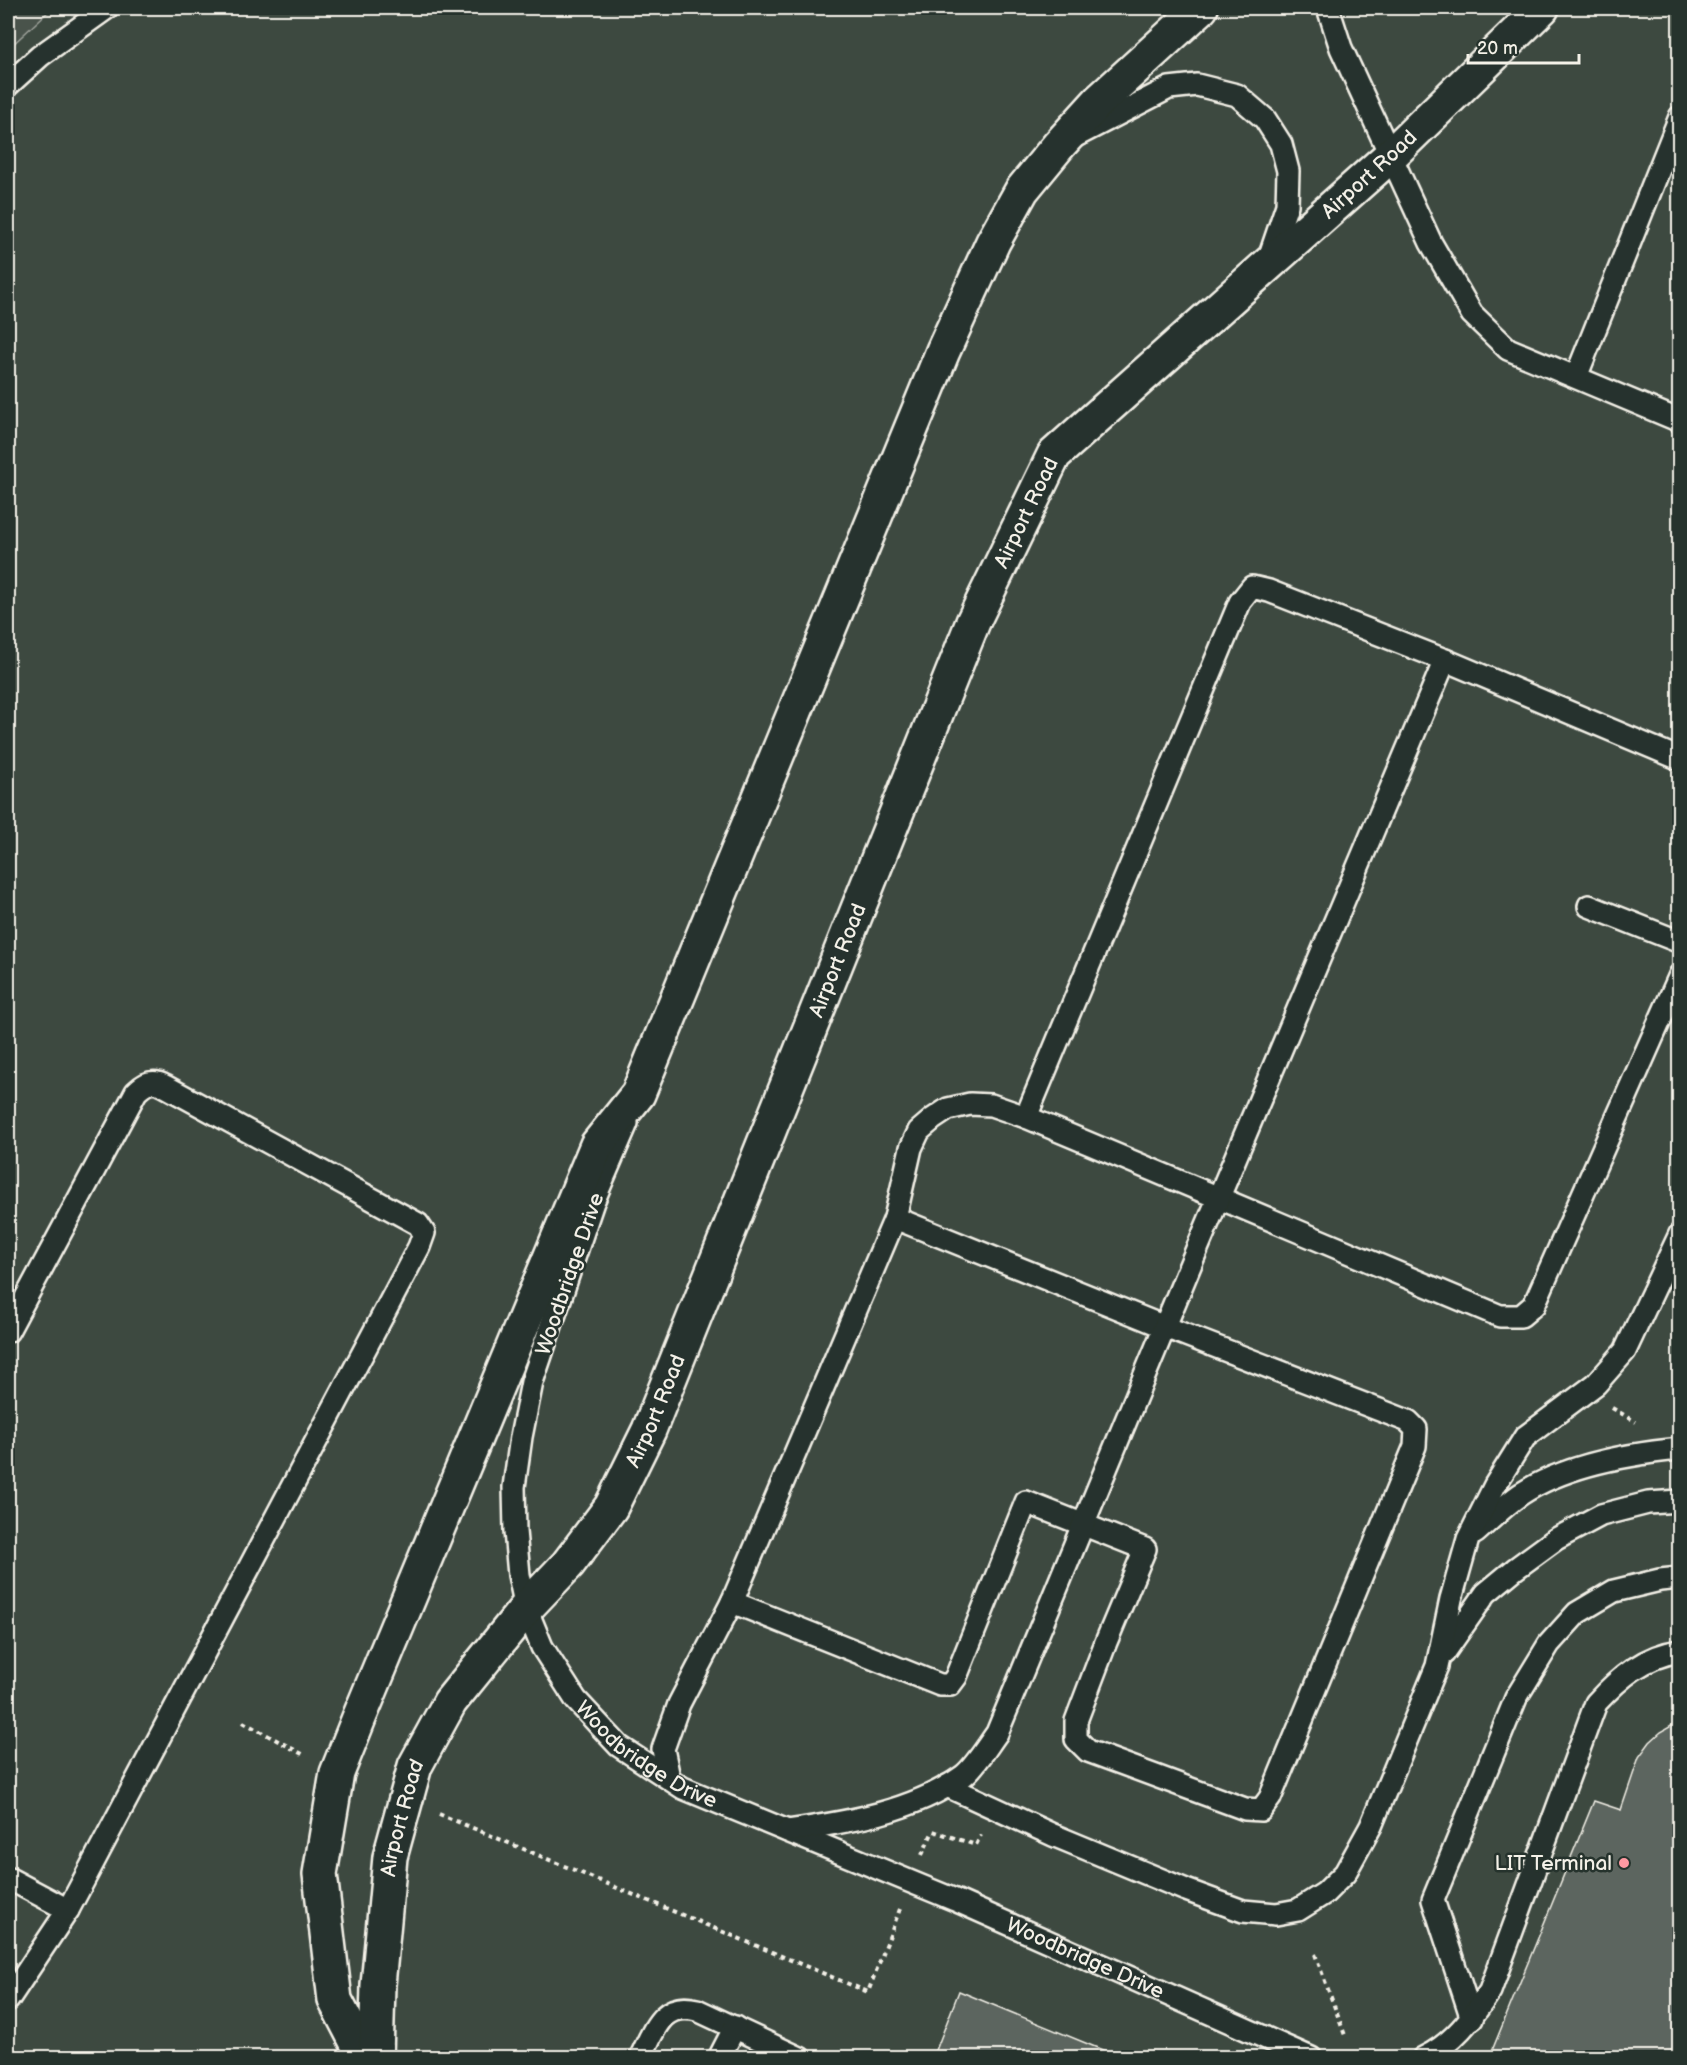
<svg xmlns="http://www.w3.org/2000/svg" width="1687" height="2065" viewBox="0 0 1687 2065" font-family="'Balsamiq Sans',sans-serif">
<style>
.built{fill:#3c4841}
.green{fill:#48524c;stroke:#9ea29a;stroke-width:1.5}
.building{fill:#5c655e;stroke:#f4f1e8;stroke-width:1.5}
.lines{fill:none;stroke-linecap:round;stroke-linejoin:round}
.lane-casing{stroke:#f4f1e8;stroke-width:26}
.secondary-casing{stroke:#f4f1e8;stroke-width:38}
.path{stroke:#f4f1e8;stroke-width:4;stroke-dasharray:4.5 4.5;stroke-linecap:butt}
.lane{stroke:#26332d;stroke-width:21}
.secondary{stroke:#26332d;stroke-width:33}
.poi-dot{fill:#ff9aa2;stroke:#26332d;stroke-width:2}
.labels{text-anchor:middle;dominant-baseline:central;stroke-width:5;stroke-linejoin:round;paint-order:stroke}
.street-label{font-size:21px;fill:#f4f1e8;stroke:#26332d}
.poi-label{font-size:21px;fill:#f4f1e8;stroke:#26332d;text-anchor:end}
</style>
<rect width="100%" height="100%" fill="#2e3b34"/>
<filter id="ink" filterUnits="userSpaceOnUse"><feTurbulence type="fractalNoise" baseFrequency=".0167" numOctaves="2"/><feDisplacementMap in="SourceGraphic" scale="12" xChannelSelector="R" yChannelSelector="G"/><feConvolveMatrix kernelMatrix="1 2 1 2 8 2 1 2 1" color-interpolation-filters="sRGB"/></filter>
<g filter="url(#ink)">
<rect class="built" x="8" y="8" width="1671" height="2049"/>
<polygon class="green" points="8,8 52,8 8,49"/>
<g class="building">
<polygon points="1680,1721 1680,2035 1670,2058 1489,2058 1594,1801 1621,1810 1639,1757 1650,1742 1661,1732"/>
<polygon points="959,1991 1122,2058 933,2058"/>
</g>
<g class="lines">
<defs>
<g id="lane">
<polyline points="1328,8 1341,48 1431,243 1472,314 1508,349 1680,421"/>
<polyline points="8,85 40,56 107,8"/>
<polyline points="1076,136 1169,88 1197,85 1237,95 1265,119 1281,144 1288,171 1287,205 1268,261"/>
<polyline points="1576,377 1680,117"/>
<polyline points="1589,906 1680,942"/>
<polyline points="1026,1117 1240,602 1252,587 1269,591 1445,660"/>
<path id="s1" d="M627,1123l-34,79 -61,180 -11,55 -7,50 1,44 4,44 7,33 16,39 34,53 43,46 64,42 272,112 356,158"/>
<path d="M8,1331l128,-239c9,-9 17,-13 29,-6l253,138 6,9 -5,14 -351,663 -60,90"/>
<path d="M1475,1533c15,-13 30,-28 46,-39 44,-29 107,-40 159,-45"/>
<polyline points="732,1602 940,1685 950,1685 956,1677 1026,1502 1145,1549 1106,1642 1076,1721 1076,1739 1088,1751 1245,1809 1261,1810 1270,1798 1415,1446 1416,1429 1408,1421 1165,1327 895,1218"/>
<polyline points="1444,1653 1486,1593 1515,1569 1556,1539 1601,1515 1648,1503 1680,1501"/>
<polyline points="669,1778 663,1749 679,1704 732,1602 895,1218 911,1148 919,1131 933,1119 948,1109 970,1104 991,1105 1026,1117 1500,1316 1521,1316 1534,1305 1680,975"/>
<polyline points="947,1786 1053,1835 1186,1890 1243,1911 1276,1914 1298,1910 1325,1893 1345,1873 1371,1826 1437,1666 1451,1599 1468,1539 1495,1485 1525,1437 1596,1384 1625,1351 1680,1234"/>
<path d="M788,1831c59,-9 125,-19 175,-55 12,-9 25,-31 34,-43l192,-465 256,-608 235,99"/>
<polyline points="8,1878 68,1910"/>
<polyline points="1472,2019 1433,1900 1516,1698 1549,1644 1577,1613 1614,1591 1660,1580 1680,1578"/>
<path d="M640,2058c14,-27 21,-57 57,-48l103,48"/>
<polyline points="719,2058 735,2027"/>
<path d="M1423,2058c29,-13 50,-41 67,-67l106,-288c23,-25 48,-47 84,-52"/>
</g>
<g id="secondary">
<polyline points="365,2058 335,2000 320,1874 337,1773 359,1718 597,1145 638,1094 943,351 993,242 1022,190 1059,145 1099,101 1201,8"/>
<path id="s2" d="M376,2058l2,-73 12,-128 25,-91 35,-64 76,-94 42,-44 43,-57 38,-77 324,-808 81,-167 336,-299 152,-148"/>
</g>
</defs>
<use href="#lane" class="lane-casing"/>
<use href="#secondary" class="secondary-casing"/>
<g class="path">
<polyline points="1612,1408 1636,1422"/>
<polyline points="243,1722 306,1756"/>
<polyline points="439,1814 868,1992 900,1909"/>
<polyline points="922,1855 933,1831 976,1845 981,1835"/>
<polyline points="1315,1954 1346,2038"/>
</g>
<use href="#lane" class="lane"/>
<use href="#secondary" class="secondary"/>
</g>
</g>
<circle class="poi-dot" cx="1624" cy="1863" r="6"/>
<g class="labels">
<g class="street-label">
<text stroke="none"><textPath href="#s2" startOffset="2186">Airport Road</textPath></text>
<text stroke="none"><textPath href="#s2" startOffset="1700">Airport Road</textPath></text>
<text stroke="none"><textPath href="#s2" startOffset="1214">Airport Road</textPath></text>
<text transform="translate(570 1274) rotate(-71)">Woodbridge Drive</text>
<text stroke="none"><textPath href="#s2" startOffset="728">Airport Road</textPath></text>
<text stroke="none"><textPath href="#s1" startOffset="700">Woodbridge Drive</textPath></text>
<text stroke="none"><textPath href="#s2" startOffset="242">Airport Road</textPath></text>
<text stroke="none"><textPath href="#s1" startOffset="1186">Woodbridge Drive</textPath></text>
</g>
<g class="poi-label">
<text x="1612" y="1863">LIT Terminal</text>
</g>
</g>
<rect width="1687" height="2065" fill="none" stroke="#26332d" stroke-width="30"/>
<rect x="15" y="15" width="1657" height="2035" fill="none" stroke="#f4f1e8" stroke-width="2" filter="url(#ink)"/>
<path d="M1468 54v9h111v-9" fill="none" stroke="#f4f1e8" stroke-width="3"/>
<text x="1477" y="54" font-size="18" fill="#f4f1e8" stroke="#26332d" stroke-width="4.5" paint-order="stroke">20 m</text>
</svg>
